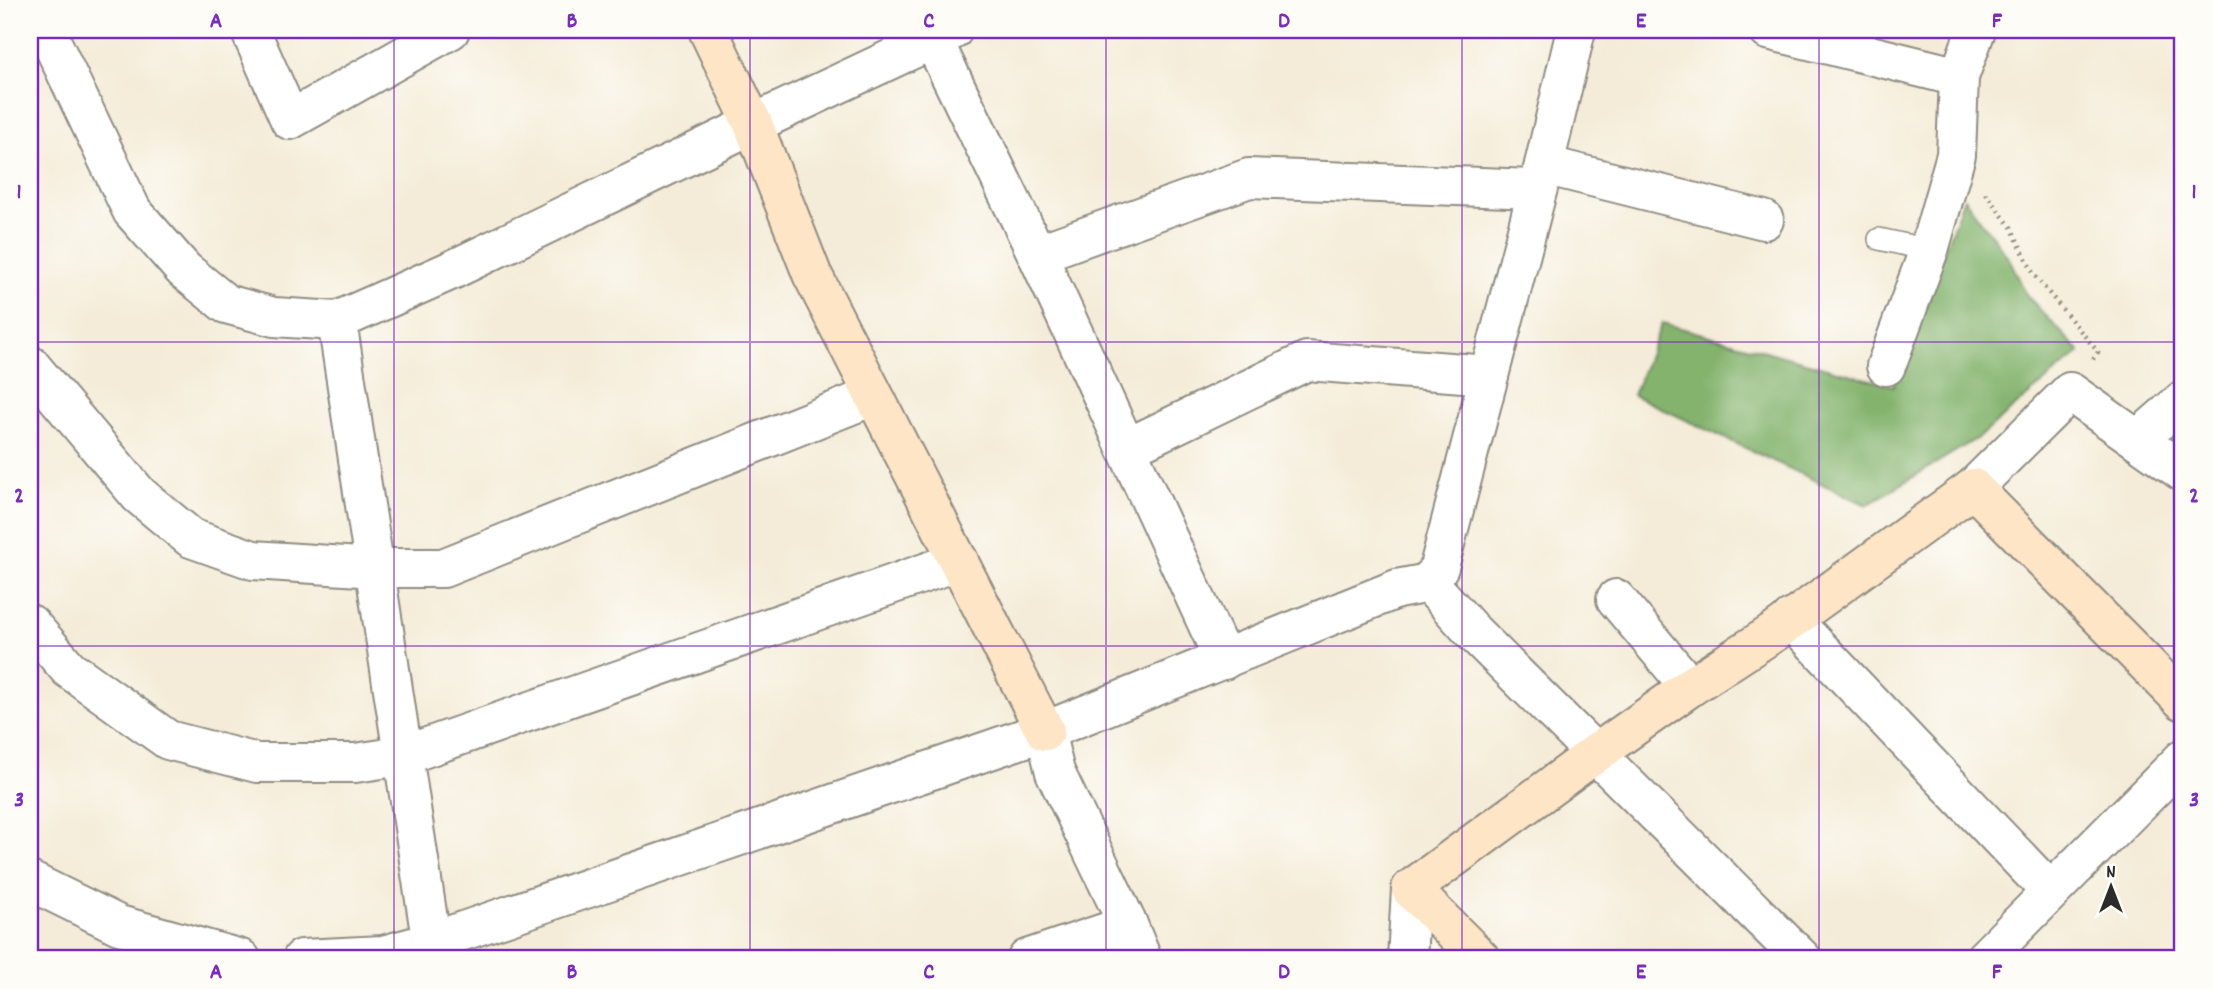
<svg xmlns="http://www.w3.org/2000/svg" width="2213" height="989" viewBox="0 0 2213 989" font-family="Dekko,sans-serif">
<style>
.forest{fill:#83b36d;stroke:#576f4c;stroke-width:2}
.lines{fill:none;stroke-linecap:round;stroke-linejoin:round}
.lane-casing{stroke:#908c82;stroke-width:24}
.street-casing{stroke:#908c82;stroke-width:42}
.secondary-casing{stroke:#908c82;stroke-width:42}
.path{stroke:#908c82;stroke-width:4.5;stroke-dasharray:2 5;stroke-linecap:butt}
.lane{stroke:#fff;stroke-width:21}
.street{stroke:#fff;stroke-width:38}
.secondary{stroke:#fde5c5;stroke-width:38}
.grid{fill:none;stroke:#7b2cbf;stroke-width:2;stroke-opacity:0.55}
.neatline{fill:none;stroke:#7b2cbf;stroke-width:2.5}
.grid-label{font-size:23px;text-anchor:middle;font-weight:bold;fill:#7b2cbf}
</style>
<rect width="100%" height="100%" fill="#fdfcf7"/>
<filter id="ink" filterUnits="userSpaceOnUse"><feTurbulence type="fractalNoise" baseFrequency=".0143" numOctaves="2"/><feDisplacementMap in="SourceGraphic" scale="14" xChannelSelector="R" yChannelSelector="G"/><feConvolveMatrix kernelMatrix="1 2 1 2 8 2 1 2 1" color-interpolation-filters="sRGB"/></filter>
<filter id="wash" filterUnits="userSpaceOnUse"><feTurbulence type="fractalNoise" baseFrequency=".00686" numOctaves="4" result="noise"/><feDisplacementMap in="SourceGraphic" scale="28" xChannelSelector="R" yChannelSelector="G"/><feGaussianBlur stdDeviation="1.57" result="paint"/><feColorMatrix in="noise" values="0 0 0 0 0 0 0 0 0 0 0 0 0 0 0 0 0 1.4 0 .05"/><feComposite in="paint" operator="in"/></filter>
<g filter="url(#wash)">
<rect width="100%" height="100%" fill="#f4ecd8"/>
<polygon class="forest" points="1964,198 2010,260 2027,296 2080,352 1979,437 1867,505 1633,395 1662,323 1893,386"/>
</g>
<g filter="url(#ink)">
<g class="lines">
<defs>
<polyline id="lane" points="1879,239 1929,250"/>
<g id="street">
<polyline points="46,30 132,211 184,270 226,304 274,317 337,321 452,270 753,124 953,30"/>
<polyline points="250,30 290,120 450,30"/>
<polyline points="1768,30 1959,77"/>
<polyline points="933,40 1037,254 1224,660"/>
<polyline points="1544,165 1764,220"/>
<polyline points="1037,254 1249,178 1536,189"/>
<polyline points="337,321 434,959"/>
<polyline points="30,365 139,495 191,538 253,560 376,568 443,568 873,396"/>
<polyline points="1886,366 1929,250 1956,155 1959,77 1976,30"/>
<polyline points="2138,439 2183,400"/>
<polyline points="1127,448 1307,361 1489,375"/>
<polyline points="1973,488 2070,392 2183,472"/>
<polyline points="1429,583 1472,631 1802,959"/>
<polyline points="1616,599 1690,687"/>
<polyline points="1791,619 2050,891"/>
<polyline points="30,624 69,669 168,740 257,763 355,763 402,756 959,561"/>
<polyline points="1045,731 1055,772 1128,925 1142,959"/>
<polyline points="30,881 119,925 241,959"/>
<polyline points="302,959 383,955 431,942 1045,731 1397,589 1429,583 1439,567 1544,165 1576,30"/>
<polyline points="1027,959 1128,925"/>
<polyline points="1407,959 1411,889"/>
<polyline points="1984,959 2183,759"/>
</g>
<g id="secondary">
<polyline points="708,30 753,124 812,274 1045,731"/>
<polyline points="1481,959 1411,889 1595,754 1690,687 1776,631 1973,488 2183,701"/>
</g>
</defs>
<use href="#lane" class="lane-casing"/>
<use href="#street" class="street-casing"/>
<use href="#secondary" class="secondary-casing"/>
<polyline class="path" points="1985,193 2011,227 2034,275 2098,352 2091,362"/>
<use href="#lane" class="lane"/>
<use href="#street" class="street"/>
<use href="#secondary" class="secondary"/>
</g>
</g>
<path class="grid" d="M394,30v929M750,30v929M1106,30v929M1462,30v929M1819,30v929M30,342h2153M30,646h2153"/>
<rect width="2213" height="989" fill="none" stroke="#fdfcf7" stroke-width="77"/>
<g transform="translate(2111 887)" stroke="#fdfcf7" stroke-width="5" paint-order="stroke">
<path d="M0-5L12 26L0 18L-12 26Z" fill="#2b2b2b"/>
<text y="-10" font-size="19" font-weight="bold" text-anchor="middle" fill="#2b2b2b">N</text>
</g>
<rect x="38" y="38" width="2136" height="912" class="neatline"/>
<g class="grid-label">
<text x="216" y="27">A</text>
<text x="572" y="27">B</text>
<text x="929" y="27">C</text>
<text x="1284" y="27">D</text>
<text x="1641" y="27">E</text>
<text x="1997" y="27">F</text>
<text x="19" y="198">1</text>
<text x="2194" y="198">1</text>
<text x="19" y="502">2</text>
<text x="2194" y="502">2</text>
<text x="19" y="806">3</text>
<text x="2194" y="806">3</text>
<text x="216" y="978">A</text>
<text x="572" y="978">B</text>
<text x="929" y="978">C</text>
<text x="1284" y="978">D</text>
<text x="1641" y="978">E</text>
<text x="1997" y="978">F</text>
</g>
</svg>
